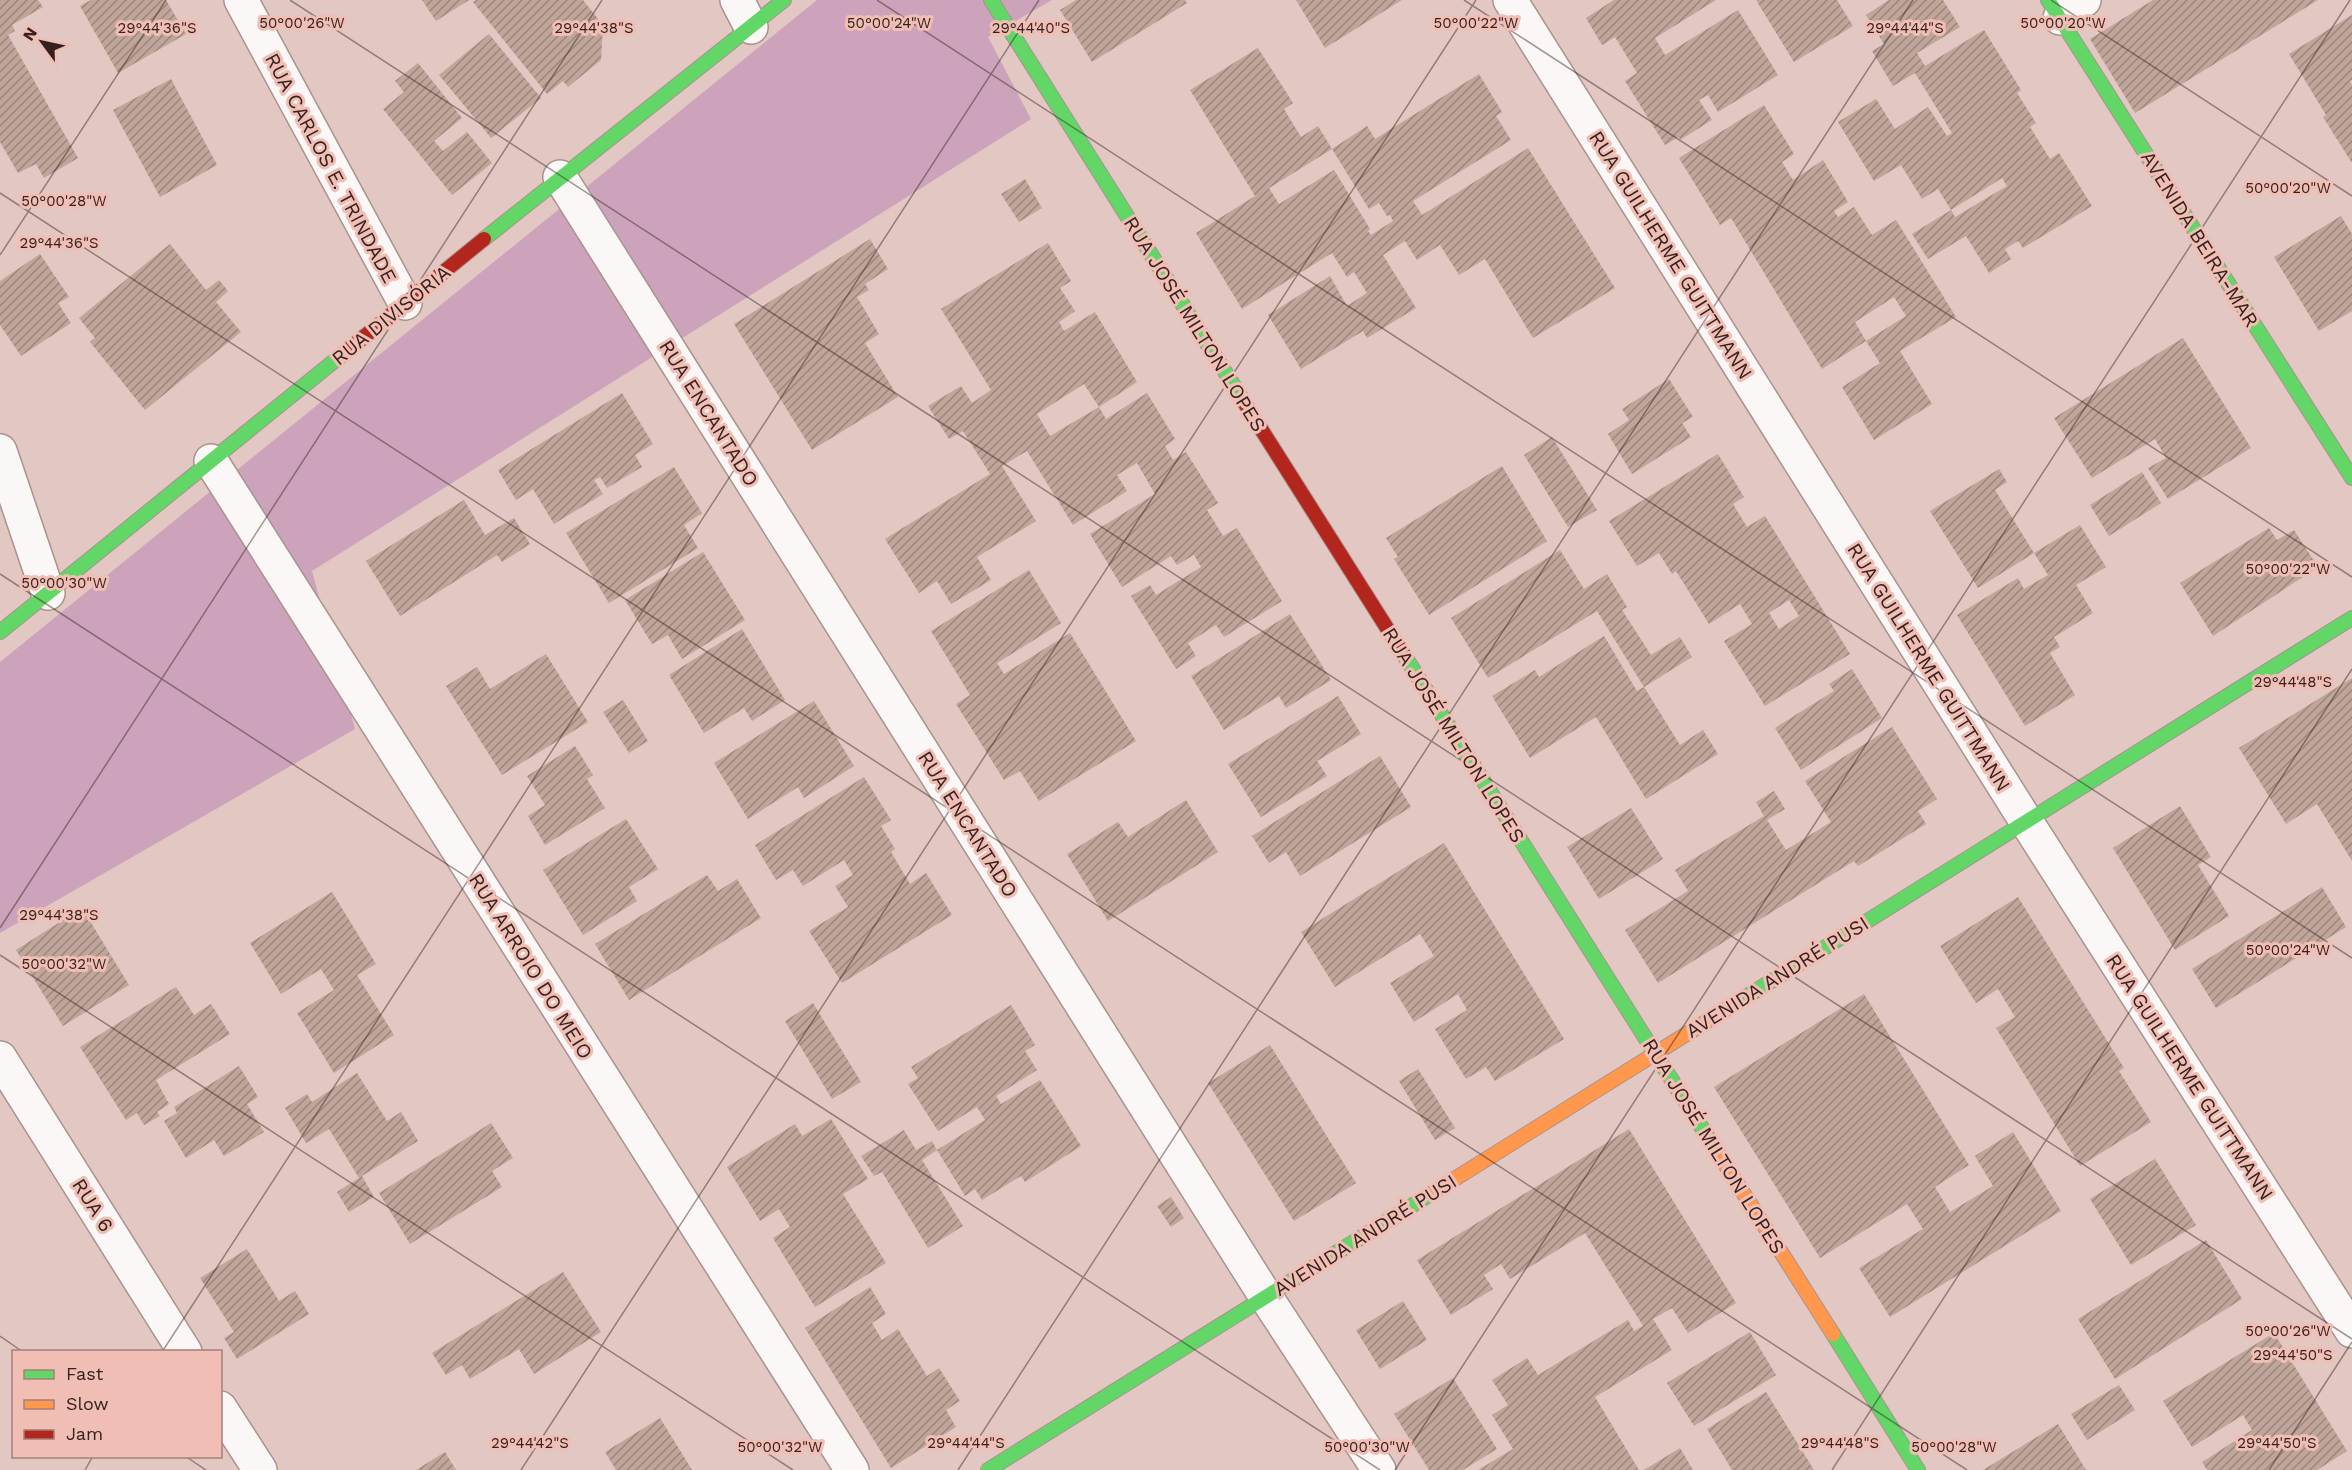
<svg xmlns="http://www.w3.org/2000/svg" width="2352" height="1470" viewBox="0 0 2352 1470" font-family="'Work Sans',sans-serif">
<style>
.park{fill:#cda3bb}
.building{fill:url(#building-hatch);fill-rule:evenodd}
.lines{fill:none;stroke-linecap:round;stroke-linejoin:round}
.street-casing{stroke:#a8938f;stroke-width:36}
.fast-casing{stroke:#a8938f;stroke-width:16}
.slow-casing{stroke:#a8938f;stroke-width:16}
.jam-casing{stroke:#a8938f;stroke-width:16}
.street{stroke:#fbf7f6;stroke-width:33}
.fast{stroke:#63d668;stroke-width:14}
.slow{stroke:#ff974d;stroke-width:14}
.jam{stroke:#b3261e;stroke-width:14}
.ticks{fill:none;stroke:#35221f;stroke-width:1.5;stroke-opacity:0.45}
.labels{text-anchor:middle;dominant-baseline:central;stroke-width:6;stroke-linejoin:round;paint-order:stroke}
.street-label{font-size:20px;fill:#35221f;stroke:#f0beb4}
.ticks-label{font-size:15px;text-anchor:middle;fill:#35221f;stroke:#f0beb4;stroke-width:6;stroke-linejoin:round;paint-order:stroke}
</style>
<defs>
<pattern id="building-hatch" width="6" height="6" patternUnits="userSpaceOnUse" patternTransform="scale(1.5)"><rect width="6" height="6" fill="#bfa59a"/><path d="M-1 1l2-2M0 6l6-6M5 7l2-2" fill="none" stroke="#9c867d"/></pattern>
</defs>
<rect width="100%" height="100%" fill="#e2c7c2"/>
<polygon class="park" points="817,0 1052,0 988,37 1031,119 312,571 355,729 0,933 0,662"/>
<g class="building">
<polygon points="0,0 38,0 43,7 12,25 15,31 8,35 78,158 44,178 36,164 18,173 0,142"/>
<polygon points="91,0 166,0 186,34 118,73 80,6"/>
<polygon points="422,0 469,0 436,21"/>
<polygon points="476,0 583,0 603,25 601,60 568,87 563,81 547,94 473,2"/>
<polygon points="1076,0 1185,0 1187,3 1092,62 1060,10"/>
<polygon points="1296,0 1402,0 1325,48"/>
<polygon points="1614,0 1716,0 1655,38 1665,55 1738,10 1778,75 1718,112 1708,95 1699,100 1712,120 1680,140 1679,137 1665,145 1625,81 1637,73 1615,37 1602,45 1586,18"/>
<polygon points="1756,0 1837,0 1853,26 1794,62"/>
<path d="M1889,0h54l17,27 -43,26 8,13 59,-36 37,60 -4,3 19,30 -6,4 20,32 9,-6 33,53 -69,42 -5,-7 -13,8 6,10 -22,14 -23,-37 -38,23 -16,-25 39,-24 -13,-21 -16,10 -21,-34 -27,16 -36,-59 38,-23 19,30 33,-22 19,29 5,-3 -37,-60 -22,13 -21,-35 12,-7 -18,-29zM2002,178l5,8 -52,31 -4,-7z"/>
<polygon points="2153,0 2318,0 2135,113 2090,39"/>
<polygon points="2352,15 2352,80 2350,81 2352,85 2352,163 2323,117 2326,115 2289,54"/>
<polygon points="489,34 541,98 491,138 439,75"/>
<path d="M1258,48l35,55 -9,6 17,28 17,-11 14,23 35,-23 8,13 104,-65 23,38 -6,4 15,24 -98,61 9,14 106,-67 87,140 -82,50 -48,-79 -26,16 -19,-30 -23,15 -12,-19 -22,14 33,53 -49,30 -4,-7 -62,38 -33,-54 62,-39 17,30 20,-13 -13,-21 -7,5 -15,-24 -90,56 -46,-76 59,-37 -65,-106zM1332,149l37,60 10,-6 8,13 3,-1 3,6 -22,14 -3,-4 2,-2 -36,-59 -55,34 -10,-16z"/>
<polygon points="418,63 462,118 434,141 443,151 467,132 492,163 452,195 383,109 404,92 395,81"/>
<polygon points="171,79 217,165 160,197 113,110"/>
<polygon points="1764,105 1794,154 1782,162 1793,180 1823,160 1848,202 1834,211 1838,217 1854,207 1872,235 1896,220 1956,317 1900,351 1932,404 1874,440 1842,387 1880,363 1866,341 1906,316 1894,297 1855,322 1866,341 1822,369 1731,218 1720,225 1679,158"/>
<polygon points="1025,179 1042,208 1019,222 1001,194"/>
<polygon points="2341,216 2352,234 2352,311 2319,331 2274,257"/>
<polygon points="870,239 888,269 865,284 869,290 857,297 879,334 865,343 898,397 812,450 734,324"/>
<path d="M1048,243l23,38 -11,7 15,23 -16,11 5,9 31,-19 42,70 -38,25 7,12 41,-26 28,46 -10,7 8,14 13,-8 32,51 -11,7 16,26 14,-8 45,73 -58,36 -8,-12 -28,18 8,13 -20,13 -45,-73 19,-11 6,10 45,-28 -7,-12 -17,10 -6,-9 -49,31 -32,-53 65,-40 -18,-31 -20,12 10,16 -54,34 -46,-74 -25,15 34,55 -59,36 14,23 -40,24 -14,-23 -18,12 -34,-54 105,-65 -27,-43 -14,8 -21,-33 33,-20 11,17 19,-13 -50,-81zM1084,384l15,23 -49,29 -13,-22z"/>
<polygon points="170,244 206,290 219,280 228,291 216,302 241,332 145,410 90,342 95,338 79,318"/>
<polygon points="40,254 69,297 58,303 71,323 21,356 0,325 0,281"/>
<polygon points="2183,338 2251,448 2168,499 2148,468 2166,458 2155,439 2092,478 2054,418"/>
<polygon points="1669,379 1693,417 1682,423 1691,437 1632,474 1608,434 1629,420 1622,409"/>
<polygon points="622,393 653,444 635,455 642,467 607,488 600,477 594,480 603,494 554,524 533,489 516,500 498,470"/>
<polygon points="1552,437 1597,510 1568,527 1524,455"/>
<path d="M1718,454l26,43 -11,7 14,23 18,-11 85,138 -85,52 -41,-65 28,-17 -12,-20 -31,20 -33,-53 -4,3 -13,-21 -22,13 -28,-45zM1789,600l10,16 -20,13 -10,-16z"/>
<polygon points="1502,466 1547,541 1429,615 1394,559 1398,557 1386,538"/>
<polygon points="674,467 702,513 684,525 698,548 609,603 566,533"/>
<polygon points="1999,469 2007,482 1995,490 2034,553 1978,588 1930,511"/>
<polygon points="2142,472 2161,503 2109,536 2090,505"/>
<polygon points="464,500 485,535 514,518 530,544 502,562 497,555 400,616 366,561"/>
<polygon points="2080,525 2106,567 2076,585 2093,613 2054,637 2060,647 2050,653 2075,695 2025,726 1957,615 2018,578 2024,589 2048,575 2034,553"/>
<polygon points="2269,528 2277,540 2294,530 2318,567 2213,636 2180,583"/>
<polygon points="1560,550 1584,589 1607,574 1627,607 1622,610 1651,655 1680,637 1692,657 1644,687 1597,611 1488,678 1451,618"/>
<polygon points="703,552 745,620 682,659 668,635 652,644 625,600"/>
<polygon points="1029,570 1061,623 997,663 1004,674 1070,633 1136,741 1039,801 1020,771 1004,780 956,704 970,695 931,631"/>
<polygon points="1290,614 1331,680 1286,708 1279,696 1224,730 1191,676"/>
<polygon points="742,629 785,700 752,721 744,708 704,733 669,675"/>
<polygon points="1604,636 1637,691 1644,687 1680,745 1703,730 1718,754 1646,799 1596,717 1530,758 1492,696 1535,670 1539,677"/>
<polygon points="546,654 588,722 502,775 446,686 477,667 490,689"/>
<polygon points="1852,669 1882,718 1801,770 1775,728 1834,691 1829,684"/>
<polygon points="2352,678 2352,861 2317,804 2286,824 2239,748"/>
<polygon points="1338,696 1361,734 1317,761 1327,776 1261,817 1228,764"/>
<polygon points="623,700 648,741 629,753 603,712"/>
<polygon points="814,701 854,766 804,798 798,787 748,819 714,763"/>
<polygon points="1892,727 1937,799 1918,811 1926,824 1858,866 1854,861 1658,983 1625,930 1688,891 1675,870 1764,816 1756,802 1774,791 1785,809 1767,820 1786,850 1831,822 1805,781"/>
<polygon points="575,746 593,775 587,779 605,808 545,845 528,816 545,805 527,776"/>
<polygon points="1380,756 1411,807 1300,876 1286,852 1269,863 1252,836"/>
<polygon points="864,777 891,820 881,826 895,849 891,852 910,884 926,873 952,915 842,983 809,931 848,907 835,886 853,875 844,860 803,886 793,870 776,880 755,845"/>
<polygon points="1186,800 1218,852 1108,921 1067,854 1118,822 1128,837"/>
<polygon points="2180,806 2211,857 2198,865 2229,916 2175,950 2113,848"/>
<polygon points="1631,808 1663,859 1599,899 1567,847"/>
<polygon points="626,819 658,869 629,887 637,901 583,935 543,870"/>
<polygon points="1444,843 1564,1039 1495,1081 1486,1067 1466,1079 1435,1029 1467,1010 1458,994 1414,1022 1390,983 1434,956 1420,934 1335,987 1301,932"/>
<polygon points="707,875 718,891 737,879 761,918 629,1000 595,944"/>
<polygon points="2322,887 2346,927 2216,1008 2192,969"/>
<polygon points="332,892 376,964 357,975 394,1035 334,1073 297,1013 334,990 321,969 281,994 250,943"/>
<polygon points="2018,897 2124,1068 2119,1071 2151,1122 2080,1166 1996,1028 2015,1017 1998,989 1976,1003 1940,946"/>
<polygon points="82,908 129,985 63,1026 16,950"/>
<polygon points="176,987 194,1015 211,1004 230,1034 156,1080 169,1104 157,1112 160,1116 144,1125 137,1113 126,1120 80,1047"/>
<polygon points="1864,994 1969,1165 1935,1187 1950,1212 1993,1186 1975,1156 2013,1132 2061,1211 1890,1317 1859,1268 1923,1229 1907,1204 1820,1258 1714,1087"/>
<polygon points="813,1003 861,1082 832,1099 785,1021"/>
<polygon points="1011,1005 1035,1045 1025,1051 1037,1070 996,1096 1001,1104 1040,1080 1081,1146 1025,1182 1021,1176 982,1200 975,1189 965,1196 937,1150 985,1120 977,1107 938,1131 908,1084 918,1078 911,1067"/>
<polygon points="1270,1045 1356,1183 1294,1221 1208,1083"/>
<polygon points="239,1066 258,1097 247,1104 264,1132 224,1156 214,1140 186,1158 164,1121 177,1113 174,1107"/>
<polygon points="1418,1069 1455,1128 1435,1140 1399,1081"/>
<polygon points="357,1073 387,1121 401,1112 418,1141 362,1176 374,1197 349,1212 337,1192 359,1178 329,1129 306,1143 285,1108 307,1094 312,1102"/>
<polygon points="831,1119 868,1179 843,1194 886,1263 815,1307 773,1238 790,1227 779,1209 760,1221 727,1167 795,1124 802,1136"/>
<polygon points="491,1123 513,1158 492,1171 502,1187 410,1244 379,1193"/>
<polygon points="1629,1129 1736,1303 1688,1333 1672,1308 1653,1319 1672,1350 1595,1397 1639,1470 1478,1470 1513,1449 1492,1415 1508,1405 1492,1380 1527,1358 1538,1375 1628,1320 1634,1331 1643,1326 1585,1233 1510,1279 1501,1264 1484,1275 1493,1289 1451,1315 1417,1260"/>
<polygon points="904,1130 916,1150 932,1141 937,1150 922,1160 963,1226 928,1248 882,1172 874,1176 861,1156"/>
<polygon points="2155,1159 2196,1225 2131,1265 2090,1199"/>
<polygon points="1171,1197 1184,1218 1171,1227 1157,1206"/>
<polygon points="2206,1240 2242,1299 2115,1379 2078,1319"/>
<polygon points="247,1249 279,1301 295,1291 309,1314 237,1359 224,1338 234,1332 200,1278"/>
<polygon points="563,1272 601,1332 534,1374 519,1349 470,1379 462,1365 446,1375 432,1353"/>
<polygon points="870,1287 886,1314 872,1323 882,1340 898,1329 927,1376 939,1368 960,1401 946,1410 956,1427 891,1468 805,1328"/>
<polygon points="1403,1301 1427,1340 1380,1369 1356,1330"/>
<polygon points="1750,1332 1776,1375 1694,1426 1667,1383"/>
<polygon points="2274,1333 2347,1451 2317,1470 2207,1470 2202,1462 2252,1430 2243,1415 2192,1447 2163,1401"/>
<polygon points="1453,1378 1497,1449 1463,1470 1429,1470 1394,1414"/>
<polygon points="2119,1385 2135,1410 2087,1440 2071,1414"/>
<polygon points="1766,1392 1814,1470 1732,1470 1718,1447 1707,1429"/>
<polygon points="660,1418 692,1470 616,1470 605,1452"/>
<polygon points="2058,1424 2086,1470 1983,1470"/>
<polygon points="1680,1448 1693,1470 1644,1470"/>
<polygon points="445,1452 456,1470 416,1470"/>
</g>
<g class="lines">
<defs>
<g id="street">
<polyline points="241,0 405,303"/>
<polyline points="737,0 751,27"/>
<polyline points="1510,0 2026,821 2352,1331"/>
<polyline points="2060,18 2084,0"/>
<polyline points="560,177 1266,1297 1379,1470"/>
<polyline points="0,451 48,593"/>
<polyline points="211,461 852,1470"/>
<polyline points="0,1058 185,1352"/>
<polyline points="220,1408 260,1470"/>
</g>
<g id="fast">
<polyline points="991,0 1244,402"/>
<polyline points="2048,0 2352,478"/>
<polyline points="484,239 784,0"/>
<polyline points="0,632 349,349"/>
<polyline points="1404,655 1709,1139"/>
<polyline points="1733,1005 2352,618"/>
<polyline points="1833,1334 1918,1470"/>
<polyline points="988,1470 1437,1190"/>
</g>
<g id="slow">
<polyline points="1709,1139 1833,1334"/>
<polyline points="1437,1190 1733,1005"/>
</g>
<g id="jam">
<polyline points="349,349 484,239"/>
<polyline points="1244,402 1404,655"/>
</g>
</defs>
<use href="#street" class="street-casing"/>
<use href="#fast" class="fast-casing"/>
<use href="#slow" class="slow-casing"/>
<use href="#jam" class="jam-casing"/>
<use href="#street" class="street"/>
<use href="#fast" class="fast"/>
<use href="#slow" class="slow"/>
<use href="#jam" class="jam"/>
</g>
<path class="ticks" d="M290,0l2062,1339M877,0l1475,958M1464,0l888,577M2051,0l301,196M0,193l1967,1277M0,255l166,-255M0,574l1380,896M0,928l602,-928M0,955l793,515M0,1336l23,16M162,1352l877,-1352M185,1456l21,14M85,1470l8,-14M521,1470l955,-1470M958,1470l955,-1470M1395,1470l955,-1470M1832,1470l520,-801M2269,1470l83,-128"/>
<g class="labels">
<g class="street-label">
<text transform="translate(331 168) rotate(62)">RUA CARLOS E. TRINDADE</text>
<text transform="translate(2200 239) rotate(58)">AVENIDA BEIRA-MAR</text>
<text transform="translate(1671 255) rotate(58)">RUA GUILHERME GUITTMANN</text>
<text transform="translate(391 315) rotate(-39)">RUA DIVISÓRIA</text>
<text transform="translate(1195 324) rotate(58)">RUA JOSÉ MILTON LOPES</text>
<text transform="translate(709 413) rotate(58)">RUA ENCANTADO</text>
<text transform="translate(1929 667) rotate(58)">RUA GUILHERME GUITTMANN</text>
<text transform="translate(1454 735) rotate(58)">RUA JOSÉ MILTON LOPES</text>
<text transform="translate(968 824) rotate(58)">RUA ENCANTADO</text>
<text transform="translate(531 966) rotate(58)">RUA ARROIO DO MEIO</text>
<text transform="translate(1777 977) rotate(-32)">AVENIDA ANDRÉ PUSI</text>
<text transform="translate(2190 1077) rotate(57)">RUA GUILHERME GUITTMANN</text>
<text transform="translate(1714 1146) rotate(58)">RUA JOSÉ MILTON LOPES</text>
<text transform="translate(93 1205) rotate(58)">RUA 6</text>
<text transform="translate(1365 1235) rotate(-32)">AVENIDA ANDRÉ PUSI</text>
</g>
</g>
<g class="ticks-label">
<text x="1476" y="28">50°00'22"W</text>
<text x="302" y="28">50°00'26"W</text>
<text x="889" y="28">50°00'24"W</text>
<text x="2063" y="28">50°00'20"W</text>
<text x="157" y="33">29°44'36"S</text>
<text x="594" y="33">29°44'38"S</text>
<text x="1031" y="33">29°44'40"S</text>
<text x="1905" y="33">29°44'44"S</text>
<text x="2288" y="193">50°00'20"W</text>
<text x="64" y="206">50°00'28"W</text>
<text x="59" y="248">29°44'36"S</text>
<text x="2288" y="574">50°00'22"W</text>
<text x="64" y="588">50°00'30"W</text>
<text x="2293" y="687">29°44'48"S</text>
<text x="59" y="920">29°44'38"S</text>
<text x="2288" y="955">50°00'24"W</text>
<text x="64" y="969">50°00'32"W</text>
<text x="2288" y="1336">50°00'26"W</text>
<text x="2293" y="1360">29°44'50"S</text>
<text x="530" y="1448">29°44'42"S</text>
<text x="966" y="1448">29°44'44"S</text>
<text x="1840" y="1448">29°44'48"S</text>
<text x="2277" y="1448">29°44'50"S</text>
<text x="780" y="1452">50°00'32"W</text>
<text x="1367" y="1452">50°00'30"W</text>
<text x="1954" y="1452">50°00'28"W</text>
</g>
<rect x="12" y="1350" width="210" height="108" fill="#f0beb4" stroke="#a58078" stroke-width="1.5"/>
<rect x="24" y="1370" width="30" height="9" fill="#63d668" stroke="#a58078" stroke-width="1.5"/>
<text x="66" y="1380" font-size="18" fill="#35221f">Fast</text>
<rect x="24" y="1400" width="30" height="9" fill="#ff974d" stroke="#a58078" stroke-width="1.5"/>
<text x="66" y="1410" font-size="18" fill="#35221f">Slow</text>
<rect x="24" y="1430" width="30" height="9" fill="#b3261e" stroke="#a58078" stroke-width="1.5"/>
<text x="66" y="1440" font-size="18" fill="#35221f">Jam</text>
<g transform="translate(42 42) rotate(303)" stroke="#f0beb4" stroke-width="4.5" paint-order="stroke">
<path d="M0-4.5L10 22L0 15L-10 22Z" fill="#35221f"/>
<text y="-9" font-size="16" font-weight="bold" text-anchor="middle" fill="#35221f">N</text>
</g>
</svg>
